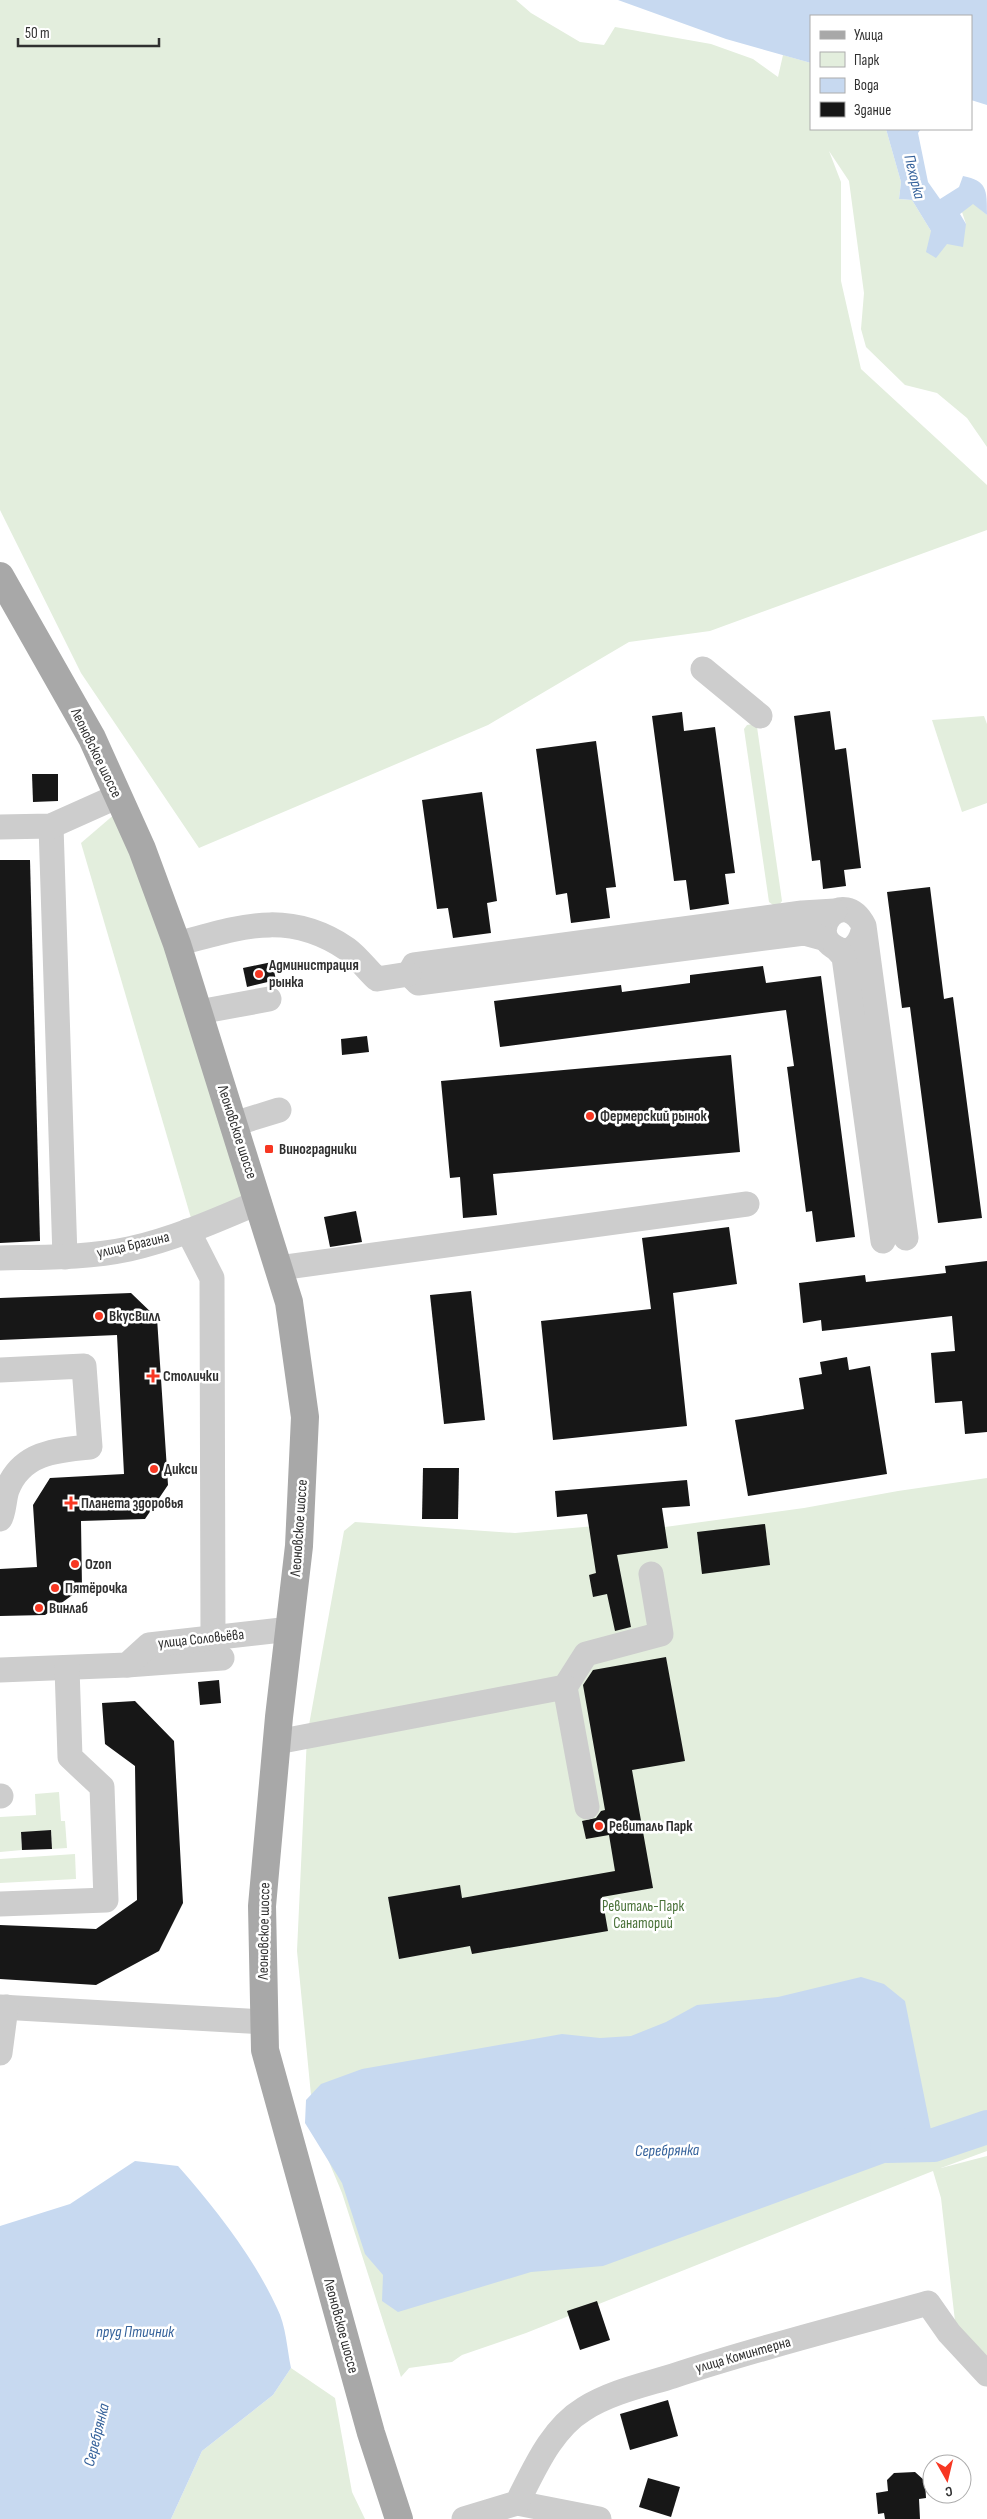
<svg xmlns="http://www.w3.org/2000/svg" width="987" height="2519" viewBox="0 0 987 2519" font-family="'Sofia Sans Condensed',sans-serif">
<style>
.green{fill:#e3eedd}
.water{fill:#c7d9f0}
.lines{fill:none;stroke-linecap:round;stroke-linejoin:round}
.river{stroke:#c7d9f0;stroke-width:34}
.building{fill:#171717}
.minor{stroke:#cdcdcd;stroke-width:25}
.major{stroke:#a8a8a8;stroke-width:28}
.poi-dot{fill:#f73722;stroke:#fff;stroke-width:2}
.labels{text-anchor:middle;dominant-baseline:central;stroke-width:5;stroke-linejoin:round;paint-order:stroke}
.street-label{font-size:15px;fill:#303030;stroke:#fff}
.poi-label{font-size:15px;font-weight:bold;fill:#303030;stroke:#fff;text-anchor:start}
.park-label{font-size:15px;fill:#497138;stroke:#fff}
.water-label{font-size:16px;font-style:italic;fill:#35629b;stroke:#fff}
</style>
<rect width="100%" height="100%" fill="#fff"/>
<g class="green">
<polygon points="0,0 516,0 531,13 580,42 604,45 615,27 711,44 753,59 778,77 783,55 811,63 811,129 886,129 901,182 899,199 912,200 931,231 947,244 966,224 962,212 973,203 987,215 987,447 967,418 937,393 905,385 866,347 861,329 864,293 849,181 829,151 841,182 841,281 861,369 987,485 987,530 710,631 629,642 488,725 199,848 81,673 0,510"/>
<polygon points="984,716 987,724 987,803 962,812 932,720"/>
<polygon points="753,724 757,727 782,901 779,905 773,905 769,902 744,729 747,725"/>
<polygon points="116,813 148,881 242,1172 242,1201 191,1218 81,843"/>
<polygon points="987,1478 987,2151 941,2168 987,2156 987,2387 956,2330 941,2198 933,2171 526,2333 462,2355 452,2362 409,2368 401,2377 342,2193 314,2126 297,1951 307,1736 344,1531 355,1522 515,1533 664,1520 665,1527 804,1508 898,1491"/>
<polygon points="59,1792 61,1821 65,1821 67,1848 52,1849 51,1830 21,1833 22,1850 0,1852 0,1817 36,1815 35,1794"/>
<polygon points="75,1854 76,1879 0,1883 0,1859"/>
<polygon points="291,2368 335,2398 352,2492 365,2519 171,2519 202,2451 273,2395"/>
</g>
<g class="water">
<polygon points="618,0 987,0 987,105 971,100 971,16 811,16 811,63 726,39"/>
<path d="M886,129h35l-3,4 10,49 12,17 19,-12 4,-11c24,5 24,13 24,39l-14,-11 -13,10 6,10 -3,23 -16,-3 -11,14 -10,-6 5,-21 -19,-31 -13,-1 2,-17z"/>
<polygon points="861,1977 884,1984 905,2001 934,2145 603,2266 531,2272 398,2312 382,2301 383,2275 365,2254 342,2183 305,2123 306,2100 321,2084 362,2069 562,2034 600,2038 631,2036 666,2022 697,2005 778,1997"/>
<path d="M135,2161l43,5c37,42 75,90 99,142 9,17 10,41 14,60l-18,27 -71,56 -31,68h-171v-293l70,-22z"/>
</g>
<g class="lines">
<polyline class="river" points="887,2146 934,2145 987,2127"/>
</g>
<g class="building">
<polygon points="830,711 835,750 846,748 861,868 844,870 846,886 823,889 820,860 812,861 794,716"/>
<polygon points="682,712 684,731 715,727 735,873 725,874 729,904 690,910 686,880 674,881 652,716"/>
<polygon points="596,741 616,887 606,888 610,918 571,923 567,893 556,895 536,749"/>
<polygon points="32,774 58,774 58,801 33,802"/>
<polygon points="482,792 497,901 487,903 491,933 453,938 448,908 437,909 422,800"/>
<polygon points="0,860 30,860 40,1241 0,1243"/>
<polygon points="930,887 944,999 953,997 982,1218 938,1223 910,1007 902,1008 887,892"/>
<polygon points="272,962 276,980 247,987 243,968"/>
<polygon points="763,966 766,983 821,976 855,1237 816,1242 812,1211 806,1212 787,1067 794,1066 786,1010 500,1047 494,1001 621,985 622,992 690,983 690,975"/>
<polygon points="367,1036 369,1052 342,1055 341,1039"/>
<polygon points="731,1055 740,1152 493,1174 497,1215 463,1218 460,1177 450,1178 441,1081"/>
<polygon points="356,1211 362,1242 330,1247 324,1217"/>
<polygon points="729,1227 737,1284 673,1293 687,1426 553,1440 541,1321 651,1309 642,1238"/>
<polygon points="987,1261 987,1432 965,1434 962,1401 935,1403 931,1353 955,1351 952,1316 822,1331 821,1320 803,1323 799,1283 865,1275 866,1282 946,1273 945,1266"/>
<polygon points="471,1291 485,1420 444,1424 430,1295"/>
<polygon points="131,1293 157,1318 168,1485 145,1519 81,1521 82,1588 45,1615 0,1616 0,1569 37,1567 33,1505 50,1478 124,1474 117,1335 0,1340 0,1298"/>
<polygon points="847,1357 849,1370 870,1366 887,1474 748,1496 735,1420 804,1409 799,1378 822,1374 820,1362"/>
<polygon points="423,1468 459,1468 458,1519 422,1519"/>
<polygon points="687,1480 690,1506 662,1508 668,1548 617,1555 631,1627 615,1631 607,1594 593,1597 589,1575 596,1573 587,1514 557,1517 555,1491"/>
<polygon points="765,1524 770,1565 702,1574 697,1532"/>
<polygon points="666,1657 685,1761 632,1770 653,1888 602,1897 608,1931 472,1954 470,1946 399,1959 388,1897 460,1885 462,1898 615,1871 609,1835 586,1839 582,1821 596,1818 601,1811 605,1810 583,1685 593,1670"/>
<polygon points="219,1680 221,1703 200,1705 198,1682"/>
<polygon points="135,1701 174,1741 183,1903 159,1951 96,1985 0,1979 0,1925 96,1929 137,1900 135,1766 105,1744 102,1703"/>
<polygon points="51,1830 52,1849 22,1850 21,1832"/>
<polygon points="597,2301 610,2340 580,2350 567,2311"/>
<polygon points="668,2400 678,2436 630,2450 620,2414"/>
<polygon points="915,2472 925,2481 926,2498 919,2499 920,2519 885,2519 884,2513 878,2514 876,2493 888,2491 887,2480 894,2473"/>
<polygon points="648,2478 680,2487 671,2517 639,2507"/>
</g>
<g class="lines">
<g class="minor">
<polyline points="703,669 760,716"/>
<polyline points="51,826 65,1257"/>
<polyline points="0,827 51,826 118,796"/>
<path d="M864,926c-2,14 -11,31 -28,22 -31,-16 7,-63 28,-22l42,312"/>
<polyline points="826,939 804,933 418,983 409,974 414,965 802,913 835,911"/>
<path d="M177,944c63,-17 111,-35 170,5 11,8 20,21 30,30l32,-5"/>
<polyline points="836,948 844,957 883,1241"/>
<polyline points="199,1012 269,999"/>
<polyline points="234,1124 279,1110"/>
<polyline points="188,1231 212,1278 213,1638"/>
<path d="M0,1258c43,-1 87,0 129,-9 45,-10 88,-29 130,-47"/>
<polyline points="279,1268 747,1204"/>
<path d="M0,1370l84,-4 6,81c-35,3 -69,6 -83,43 -3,8 -3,24 -7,29"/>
<polyline points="127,1665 222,1658"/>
<polyline points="0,1670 127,1665 149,1645 290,1629"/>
<polyline points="565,1687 586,1654 661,1634 651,1574"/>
<polyline points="277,1742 565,1687 587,1807"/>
<polyline points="0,1796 1,1796"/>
<polyline points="0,1904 106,1900 102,1787 70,1757 67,1668"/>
<polyline points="0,2007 265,2022"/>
<polyline points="0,2053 6,2007"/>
<polyline points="517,2503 599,2519"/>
<path d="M464,2519l53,-16c17,-33 34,-74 67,-94 27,-17 60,-24 89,-33 84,-28 170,-49 255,-73l21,30 38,41"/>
</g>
<polyline class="major" points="0,576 92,738 142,849 177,944 289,1302 305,1417 299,1546 279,1717 262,1906 265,2050 371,2433 399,2519"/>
</g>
<g class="poi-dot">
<circle cx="259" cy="974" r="5"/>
<circle cx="590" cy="1116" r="5"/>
<rect x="264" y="1144" width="10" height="10" rx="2.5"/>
<circle cx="99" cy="1316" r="5"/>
<path d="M150.5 1368.5h5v5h5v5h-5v5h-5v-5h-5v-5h5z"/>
<circle cx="154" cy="1469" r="5"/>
<path d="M68.5 1495.5h5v5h5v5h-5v5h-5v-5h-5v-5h5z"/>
<circle cx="75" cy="1564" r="5"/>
<circle cx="55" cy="1588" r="5"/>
<circle cx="39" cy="1608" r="5"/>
<circle cx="599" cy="1826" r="5"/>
</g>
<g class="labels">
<g class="street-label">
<text transform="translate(96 753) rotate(64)">Леоновское шоссе</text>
<text transform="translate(237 1132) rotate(72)">Леоновское шоссе</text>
<text transform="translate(133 1245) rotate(-13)">улица Брагина</text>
<text transform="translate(299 1528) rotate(-86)">Леоновское шоссе</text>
<text transform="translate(201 1639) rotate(-6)">улица Соловьёва</text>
<text transform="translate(264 1931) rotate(-89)">Леоновское шоссе</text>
<text transform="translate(341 2326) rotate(75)">Леоновское шоссе</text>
<text transform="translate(743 2355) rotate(-16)">улица Коминтерна</text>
</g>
<g class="poi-label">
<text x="269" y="965">Администрация<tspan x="269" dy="17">рынка</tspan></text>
<text x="600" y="1116">Фермерский рынок</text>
<text x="279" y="1149">Виноградники</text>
<text x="109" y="1316">ВкусВилл</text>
<text x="163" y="1376">Столички</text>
<text x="164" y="1469">Дикси</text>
<text x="81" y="1503">Планета здоровья</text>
<text x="85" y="1564">Ozon</text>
<text x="65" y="1588">Пятёрочка</text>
<text x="49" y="1608">Винлаб</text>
<text x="609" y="1826">Ревиталь Парк</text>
</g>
<g class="park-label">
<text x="643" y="1906">Ревиталь-Парк<tspan x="643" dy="17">Санаторий</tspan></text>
</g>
<g class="water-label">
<text transform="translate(914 177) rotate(76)">Пехорка</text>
<text transform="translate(667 2151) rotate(-1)">Серебрянка</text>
<text x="135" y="2332">пруд Птичник</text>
<text transform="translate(97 2435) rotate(-76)">Серебрянка</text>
</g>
</g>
<rect x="810" y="15" width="162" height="115" fill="#ffffff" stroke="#acacac"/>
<rect x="820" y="31" width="25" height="8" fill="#a8a8a8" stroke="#acacac"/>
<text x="854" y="40" font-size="15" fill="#303030">Улица</text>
<rect x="820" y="52" width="25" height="15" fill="#e3eedd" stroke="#acacac"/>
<text x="854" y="65" font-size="15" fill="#303030">Парк</text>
<rect x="820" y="78" width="25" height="15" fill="#c7d9f0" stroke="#acacac"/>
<text x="854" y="90" font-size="15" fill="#303030">Вода</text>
<rect x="820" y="102" width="25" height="15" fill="#171717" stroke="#acacac"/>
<text x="854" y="115" font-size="15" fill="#303030">Здание</text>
<g transform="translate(947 2479) rotate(172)"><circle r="24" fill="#ffffff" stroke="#acacac"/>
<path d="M0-4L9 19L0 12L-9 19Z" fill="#f73722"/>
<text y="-8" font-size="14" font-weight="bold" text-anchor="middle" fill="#303030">С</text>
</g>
<path d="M18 38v8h141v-8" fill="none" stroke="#303030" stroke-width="2.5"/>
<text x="25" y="38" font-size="15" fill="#303030" stroke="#ffffff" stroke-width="4" paint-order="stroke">50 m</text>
</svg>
